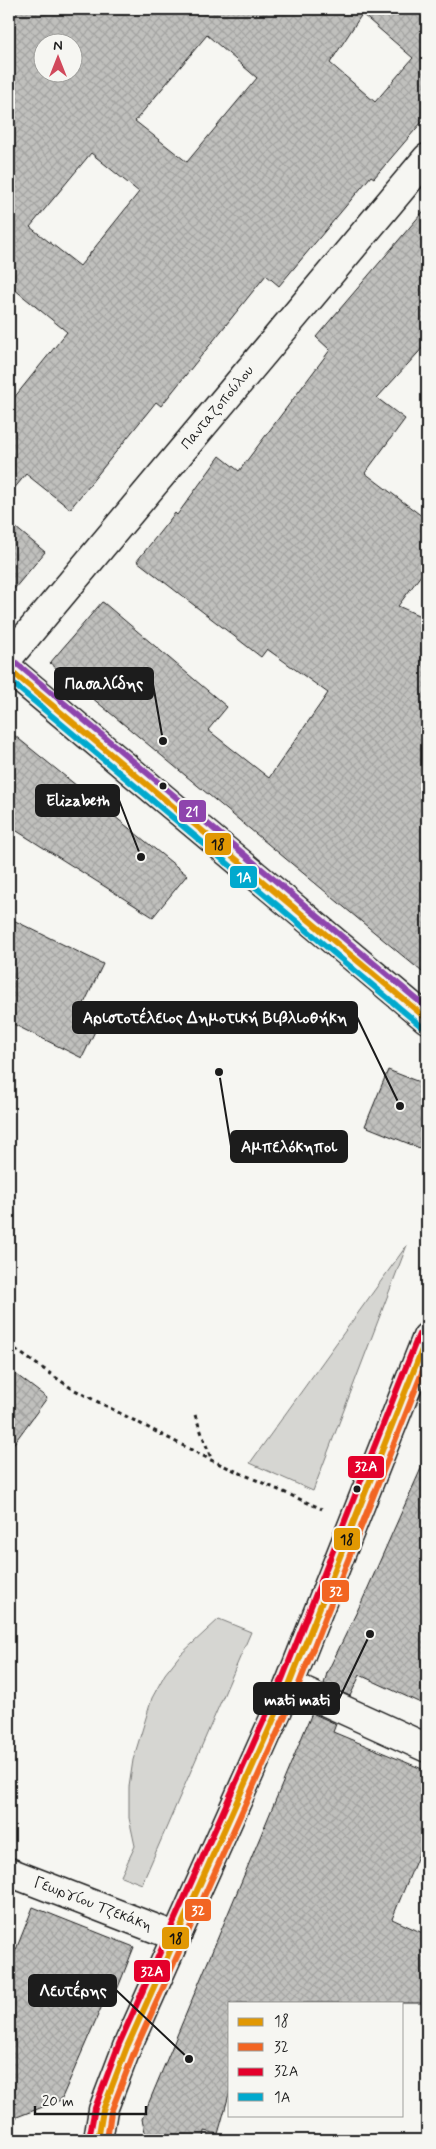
<svg xmlns="http://www.w3.org/2000/svg" width="436" height="2149" viewBox="0 0 436 2149" font-family="Mynerve,sans-serif">
<style>
.grass{fill:#d6d6d2;stroke:#797977}
.building{fill:url(#building-cross-hatch);stroke:#1c1c1c;fill-rule:evenodd}
.lines{fill:none;stroke-linecap:round;stroke-linejoin:round}
.minor-casing{stroke:#1c1c1c;stroke-width:31}
.secondary-casing{stroke:#1c1c1c;stroke-width:31}
.path{stroke:#1c1c1c;stroke-width:3;stroke-dasharray:4 4;stroke-linecap:butt}
.minor{stroke:#f6f6f2;stroke-width:28}
.secondary{stroke:#f6f6f2;stroke-width:28}
.bus-1-casing{stroke:#f6f6f2;stroke-width:10}
.bus-2-casing{stroke:#f6f6f2;stroke-width:10}
.bus-3-casing{stroke:#f6f6f2;stroke-width:10}
.bus-4-casing{stroke:#f6f6f2;stroke-width:10}
.bus-5-casing{stroke:#f6f6f2;stroke-width:10}
.bus-1{stroke:#e19803;stroke-width:6}
.bus-2{stroke:#f26522;stroke-width:6}
.bus-3{stroke:#e4002b;stroke-width:6}
.bus-4{stroke:#00a9ce;stroke-width:6}
.bus-5{stroke:#8e44ad;stroke-width:6}
.bus-dot{fill:#1c1c1c;stroke:#f6f6f2;stroke-width:2}
.labels{text-anchor:middle;dominant-baseline:central;stroke-width:5;stroke-linejoin:round;paint-order:stroke}
.street-label{font-size:15px;fill:#1c1c1c;stroke:#f6f6f2}
.leader{fill:none;stroke:#1c1c1c;stroke-width:2}
.callout-dot{fill:#1c1c1c;stroke:#f6f6f2;stroke-width:2}
.callout{fill:#1c1c1c;stroke:#1c1c1c;stroke-width:2}
.callout-label{font-size:16px;text-anchor:middle;font-weight:bold;fill:#fff}
.line-badge{stroke:#f6f6f2;stroke-width:2}
.badge-label{font-size:14px;text-anchor:middle;font-weight:bold;fill:#fff}
.pale-badge-label{font-size:14px;text-anchor:middle;font-weight:bold;fill:#111}
</style>
<defs>
<pattern id="building-cross-hatch" width="8" height="8" patternUnits="userSpaceOnUse" patternTransform="scale(1.25)"><rect width="8" height="8" fill="#c0c0bd"/><path d="M0 0l8 8M0 8l8-8" fill="none" stroke="#a4a4a2"/></pattern>
</defs>
<rect width="100%" height="100%" fill="#f6f6f2"/>
<filter id="ink" filterUnits="userSpaceOnUse"><feTurbulence type="fractalNoise" baseFrequency=".02" numOctaves="2"/><feDisplacementMap in="SourceGraphic" scale="10" xChannelSelector="R" yChannelSelector="G"/><feConvolveMatrix kernelMatrix="1 2 1 2 8 2 1 2 1" color-interpolation-filters="sRGB"/></filter>
<g filter="url(#ink)">
<g class="grass">
<polygon points="407,1245 313,1491 250,1463"/>
<polygon points="219,1619 251,1632 142,1884 121,1876 135,1846 129,1818 129,1787 133,1760 152,1698 165,1674 180,1655"/>
</g>
<g class="building">
<path d="M9,9h418v107l-53,62 -3,-2 -92,110 -13,-11 -105,131 -5,-4 -86,107 -44,-35 -17,21v-91l58,-72 -58,-47zM362,14l51,44 -38,44 -45,-39zM207,35l50,43 -70,84 -52,-41zM42,42h30v30h-30zM91,153l48,39 -59,74 -50,-39z"/>
<polygon points="427,207 427,343 377,398 405,419 365,473 427,520 427,567 398,606 427,619 427,976 50,663 102,602 104,603 227,707 208,730 269,778 328,693 267,649 261,657 137,561 175,513 177,515 220,456 239,471 330,350 316,337"/>
<polygon points="9,522 45,552 9,595"/>
<polygon points="9,731 187,875 153,917 9,826"/>
<polygon points="9,918 103,964 79,1014 99,1023 82,1058 9,1022"/>
<polygon points="388,1070 427,1085 427,1151 365,1126"/>
<polygon points="9,1369 47,1398 9,1450"/>
<polygon points="427,1455 427,1706 360,1675 350,1696 324,1684 327,1673 363,1599"/>
<polygon points="312,1713 336,1724 333,1732 427,1771 427,1834 392,1919 427,1935 427,2003 230,2003 230,2091 218,2134 205,2131 204,2140 147,2140 142,2119"/>
<polygon points="33,1907 134,1947 115,1995 108,1992 61,2100 9,2120 9,1967"/>
</g>
<g class="lines">
<defs>
<g id="minor">
<path id="s1" d="M9,657l418,-499"/>
<polyline points="289,1685 427,1748"/>
<path id="s2" d="M9,1872l168,65"/>
</g>
<g id="secondary">
<polyline points="9,669 427,1019"/>
<polyline points="98,2140 103,2110 127,2047 289,1685 427,1337"/>
</g>
</defs>
<use href="#minor" class="minor-casing"/>
<use href="#secondary" class="secondary-casing"/>
<g class="path">
<polyline points="9,1345 71,1388 213,1461 322,1509"/>
<polyline points="195,1415 212,1461"/>
</g>
<use href="#minor" class="minor"/>
<use href="#secondary" class="secondary"/>
<defs>
<g id="bus-1">
<polyline points="9,669 427,1019"/>
<polyline points="98,2140 103,2110 127,2047 289,1685 427,1337"/>
</g>
<polyline id="bus-2" points="107,2140 111,2112 135,2050 297,1689 427,1360"/>
<polyline id="bus-3" points="89,2139 95,2108 119,2044 281,1682 419,1334"/>
<polyline id="bus-4" points="9,680 421,1026"/>
<polyline id="bus-5" points="15,662 427,1008"/>
</defs>
<use href="#bus-1" class="bus-1-casing"/>
<use href="#bus-2" class="bus-2-casing"/>
<use href="#bus-3" class="bus-3-casing"/>
<use href="#bus-4" class="bus-4-casing"/>
<use href="#bus-5" class="bus-5-casing"/>
<use href="#bus-1" class="bus-1"/>
<use href="#bus-2" class="bus-2"/>
<use href="#bus-3" class="bus-3"/>
<use href="#bus-4" class="bus-4"/>
<use href="#bus-5" class="bus-5"/>
</g>
</g>
<g class="bus-dot">
<circle cx="163" cy="786" r="4.5"/>
<circle cx="357" cy="1489" r="4.5"/>
</g>
<g class="labels">
<g class="street-label">
<text stroke="none"><textPath href="#s1" startOffset="325">Πανταζοπούλου</textPath></text>
<text stroke="none"><textPath href="#s2" startOffset="90">Γεωργίου Τζεκάκη</textPath></text>
</g>
</g>
<path class="leader" d="M163 741L153 684M141 857L119 800M400 1106L357 1017M219 1072L231 1146M370 1634L339 1699M189 2059L116 1990"/>
<g class="callout-dot">
<circle cx="163" cy="741" r="5"/>
<circle cx="141" cy="857" r="5"/>
<circle cx="400" cy="1106" r="5"/>
<circle cx="219" cy="1072" r="5"/>
<circle cx="370" cy="1634" r="5"/>
<circle cx="189" cy="2059" r="5"/>
</g>
<g class="callout">
<rect x="55" y="668" width="98" height="31" rx="5"/>
<rect x="36" y="785" width="83" height="31" rx="5"/>
<rect x="73" y="1002" width="284" height="31" rx="5"/>
<rect x="231" y="1131" width="116" height="31" rx="5"/>
<rect x="254" y="1683" width="85" height="31" rx="5"/>
<rect x="29" y="1975" width="87" height="31" rx="5"/>
</g>
<g class="callout-label">
<text x="104" y="689">Πασαλίδης</text>
<text x="78" y="806">Elizabeth</text>
<text x="215" y="1023">Αριστοτέλειος Δημοτική Βιβλιοθήκη</text>
<text x="289" y="1152">Αμπελόκηποι</text>
<text x="297" y="1705">mati mati</text>
<text x="73" y="1996">Λευτέρης</text>
</g>
<g class="line-badge">
<rect x="178" y="799" width="29" height="24" rx="5" fill="#8e44ad"/>
<rect x="204" y="832" width="28" height="24" rx="5" fill="#e19803"/>
<rect x="229" y="865" width="29" height="24" rx="5" fill="#00a9ce"/>
<rect x="347" y="1455" width="38" height="24" rx="5" fill="#e4002b"/>
<rect x="333" y="1527" width="28" height="24" rx="5" fill="#e19803"/>
<rect x="321" y="1579" width="29" height="24" rx="5" fill="#f26522"/>
<rect x="184" y="1898" width="28" height="24" rx="5" fill="#f26522"/>
<rect x="161" y="1926" width="29" height="24" rx="5" fill="#e19803"/>
<rect x="133" y="1959" width="38" height="24" rx="5" fill="#e4002b"/>
</g>
<g class="badge-label">
<text x="192" y="816">21</text>
<text x="244" y="882">1Α</text>
<text x="366" y="1471">32Α</text>
<text x="336" y="1596">32</text>
<text x="198" y="1915">32</text>
<text x="152" y="1976">32Α</text>
</g>
<g class="pale-badge-label">
<text x="218" y="849">18</text>
<text x="347" y="1544">18</text>
<text x="176" y="1943">18</text>
</g>
<rect width="436" height="2149" fill="none" stroke="#f6f6f2" stroke-width="30"/>
<rect x="15" y="15" width="406" height="2119" fill="none" stroke="#1c1c1c" stroke-width="2" filter="url(#ink)"/>
<rect x="228" y="2002" width="175" height="115" fill="#f6f6f2" stroke="#9f9f9c"/>
<rect x="238" y="2018" width="25" height="8" fill="#e19803" stroke="#9f9f9c"/>
<text x="274" y="2026" font-size="15" fill="#1c1c1c">18</text>
<rect x="238" y="2043" width="25" height="8" fill="#f26522" stroke="#9f9f9c"/>
<text x="274" y="2052" font-size="15" fill="#1c1c1c">32</text>
<rect x="238" y="2068" width="25" height="8" fill="#e4002b" stroke="#9f9f9c"/>
<text x="274" y="2076" font-size="15" fill="#1c1c1c">32Α</text>
<rect x="238" y="2093" width="25" height="8" fill="#00a9ce" stroke="#9f9f9c"/>
<text x="274" y="2102" font-size="15" fill="#1c1c1c">1Α</text>
<g transform="translate(58 58)"><circle r="24" fill="#f6f6f2" stroke="#9f9f9c"/>
<path d="M0-4L9 19L0 12L-9 19Z" fill="#d1495b"/>
<text y="-8" font-size="14" font-weight="bold" text-anchor="middle" fill="#1c1c1c">N</text>
</g>
<path d="M35 2106v8h111v-8" fill="none" stroke="#1c1c1c" stroke-width="2.5"/>
<text x="42" y="2106" font-size="15" fill="#1c1c1c" stroke="#f6f6f2" stroke-width="4" paint-order="stroke">20 m</text>
</svg>
